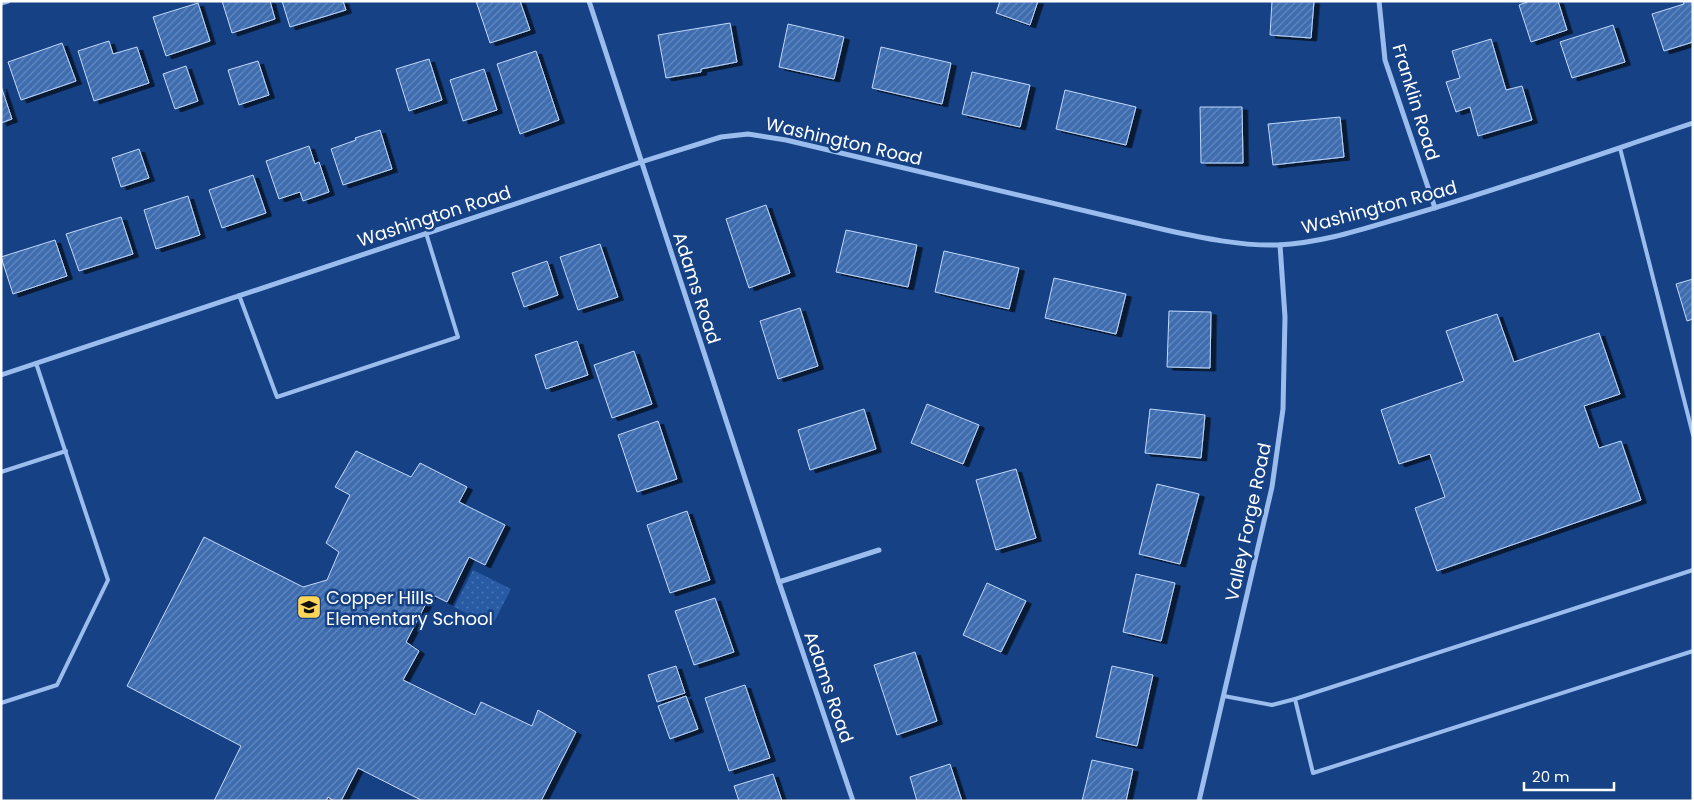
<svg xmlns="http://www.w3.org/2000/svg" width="1694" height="802" viewBox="0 0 1694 802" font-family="Poppins,sans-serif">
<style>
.park{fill:url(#park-dots)}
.building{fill:url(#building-hatch);stroke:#c0d8fa;filter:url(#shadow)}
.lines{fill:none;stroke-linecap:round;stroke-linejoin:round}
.service{stroke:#9abdee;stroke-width:4}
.minor{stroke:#9abdee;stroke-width:5}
.labels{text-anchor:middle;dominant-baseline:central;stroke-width:5;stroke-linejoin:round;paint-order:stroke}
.street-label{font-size:18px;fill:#fff;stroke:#164285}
.poi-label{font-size:18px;fill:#fff;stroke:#164285;text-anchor:start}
</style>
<defs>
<pattern id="park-dots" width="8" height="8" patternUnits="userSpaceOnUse" patternTransform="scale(1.25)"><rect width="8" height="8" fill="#285ba4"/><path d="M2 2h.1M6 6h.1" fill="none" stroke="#4874b2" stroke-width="1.8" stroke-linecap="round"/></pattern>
<pattern id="building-hatch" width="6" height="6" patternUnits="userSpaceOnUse" patternTransform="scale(1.25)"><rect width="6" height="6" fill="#3e6caf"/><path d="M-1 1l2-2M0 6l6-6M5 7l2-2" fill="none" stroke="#6589bf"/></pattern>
<filter id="shadow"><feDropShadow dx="5.5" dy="3" stdDeviation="0" flood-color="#0009"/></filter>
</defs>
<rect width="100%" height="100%" fill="#164285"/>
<polygon class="park" points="473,570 511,589 492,626 454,607"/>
<g class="building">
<polygon points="222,1 270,1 275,19 232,33"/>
<polygon points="282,1 343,1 346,10 290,27"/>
<polygon points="476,1 520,1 530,30 490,43"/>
<polygon points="1000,1 1038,1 1030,25 996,13"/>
<polygon points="1272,1 1314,1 1311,38 1270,35"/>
<polygon points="1530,1 1558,1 1567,30 1531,42 1519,5"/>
<polygon points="1683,1 1693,1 1693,42 1664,51 1652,14 1684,4"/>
<polygon points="198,3 210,41 166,56 153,17"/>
<polygon points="730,23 737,62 701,69 701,72 666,78 658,35"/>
<polygon points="788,24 844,37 834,79 779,67"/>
<polygon points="1613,25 1625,62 1572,78 1560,42"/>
<polygon points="1491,39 1506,90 1522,86 1532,120 1478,136 1470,107 1456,112 1446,82 1460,78 1452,51"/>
<polygon points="109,41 113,54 137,47 149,83 94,101 78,51"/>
<polygon points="62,43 76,81 21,100 8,62"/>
<polygon points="881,47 951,63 942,104 872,88"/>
<polygon points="536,51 559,120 520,134 497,64"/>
<polygon points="429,59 442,100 409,111 396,69"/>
<polygon points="258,61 269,95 239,105 228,70"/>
<polygon points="186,66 198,101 175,109 163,74"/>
<polygon points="484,69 497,110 463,121 450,80"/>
<polygon points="972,72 1030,85 1020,127 962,114"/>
<polygon points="1,86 12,119 1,123"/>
<polygon points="1065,90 1136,107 1126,145 1056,129"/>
<polygon points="1200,107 1242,107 1243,163 1201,163"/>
<polygon points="1340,117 1344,157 1273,165 1268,124"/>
<polygon points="380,130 392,169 343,185 331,149 356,140 355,138"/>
<polygon points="309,146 315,164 319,162 329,192 303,201 300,192 279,199 266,161"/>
<polygon points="139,149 149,178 121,187 112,158"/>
<polygon points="253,175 266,213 222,228 209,190"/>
<polygon points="188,196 200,235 156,249 144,210"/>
<polygon points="766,205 790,273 749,288 726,219"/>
<polygon points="121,217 133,254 79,271 66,234"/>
<polygon points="846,230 917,245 908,287 836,272"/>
<polygon points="55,240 67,276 13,294 1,257"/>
<polygon points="600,244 618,297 578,310 560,257"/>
<polygon points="944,251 1019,268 1009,309 935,292"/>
<polygon points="547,261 558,295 524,307 512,273"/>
<polygon points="1054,278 1126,294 1116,334 1045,318"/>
<polygon points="1693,279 1693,319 1687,321 1676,284"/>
<polygon points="800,308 818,366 778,379 760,321"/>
<polygon points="1169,311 1211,312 1210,368 1167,367"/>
<polygon points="1497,314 1514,362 1599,333 1620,394 1584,406 1599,448 1621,441 1641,500 1437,571 1415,508 1445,497 1430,454 1399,464 1381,410 1464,381 1446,331"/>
<polygon points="577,341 588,375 546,389 535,355"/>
<polygon points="634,351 652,404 612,418 594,365"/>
<polygon points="927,404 979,425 963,464 911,443"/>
<polygon points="864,409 876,449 810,470 798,430"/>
<polygon points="1150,409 1205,415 1201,458 1145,453"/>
<polygon points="658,421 677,479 637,492 618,435"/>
<polygon points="356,451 411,477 420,463 467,487 459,502 505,525 485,565 469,557 447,602 431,594 406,642 419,651 403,680 475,715 481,702 532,726 538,710 576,732 541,801 423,801 358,768 341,801 334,801 328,797 326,801 214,801 241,746 127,686 204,537 303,587 327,580 339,552 326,543 350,495 335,487"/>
<polygon points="1016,469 1036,538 996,550 976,480"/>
<polygon points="1157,484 1199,494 1180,564 1139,554"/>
<polygon points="687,511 710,580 670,593 647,525"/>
<polygon points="1136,574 1175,583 1161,641 1123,632"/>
<polygon points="987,583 1026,601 1001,652 963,635"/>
<polygon points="715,598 734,652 694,665 675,611"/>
<polygon points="915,652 937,721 897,735 874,665"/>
<polygon points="676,666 685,693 657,702 648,675"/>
<polygon points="1112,666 1153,675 1137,746 1096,737"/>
<polygon points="745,685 770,758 729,771 705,698"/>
<polygon points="686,696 698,729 670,739 658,706"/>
<polygon points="1092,760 1133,769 1126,801 1082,801"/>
<polygon points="950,764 962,801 917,801 910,777"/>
<polygon points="773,774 782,801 739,801 734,786"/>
</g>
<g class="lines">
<g class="service">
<polyline points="1620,148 1693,435"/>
<polyline points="239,295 277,397 458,337 426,233"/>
<polyline points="1,472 66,451"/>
<polyline points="1224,696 1272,705 1295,699 1693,570"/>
<polyline points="1295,699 1313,773 1693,651"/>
<polyline points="1,703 57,685 108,580 36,363"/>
</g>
<g class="minor">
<polyline points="589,1 779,582 853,801"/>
<polyline points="1379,1 1385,60 1435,208"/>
<polyline points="1,3 8,1"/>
<path d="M1,375l640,-213 80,-25 27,-3 38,6 380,90c37,8 74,16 112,15 44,-2 85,-16 126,-28 97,-28 193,-62 289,-94"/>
<polyline points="779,582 879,550"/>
<polyline points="1199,801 1272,487 1283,409 1285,317 1280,245"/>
</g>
</g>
<defs>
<symbol id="school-square" viewBox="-11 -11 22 22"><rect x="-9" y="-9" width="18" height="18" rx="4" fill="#ffd557" stroke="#164285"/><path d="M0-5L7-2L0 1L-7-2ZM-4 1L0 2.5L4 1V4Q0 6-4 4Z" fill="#111"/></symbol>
</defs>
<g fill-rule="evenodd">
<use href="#school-square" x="295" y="593" width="28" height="28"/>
</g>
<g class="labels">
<g class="street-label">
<text transform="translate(1416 102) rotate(73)">Franklin Road</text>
<text transform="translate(844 141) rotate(13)">Washington Road</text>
<text transform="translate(1379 207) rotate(-15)">Washington Road</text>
<text transform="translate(434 216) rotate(-18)">Washington Road</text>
<text transform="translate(697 288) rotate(72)">Adams Road</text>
<text transform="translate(1248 522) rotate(-78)">Valley Forge Road</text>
<text transform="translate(829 687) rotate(71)">Adams Road</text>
</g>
<g class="poi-label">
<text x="326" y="597">Copper Hills<tspan x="326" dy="21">Elementary School</tspan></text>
</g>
</g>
<rect width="1694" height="802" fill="none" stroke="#ffffff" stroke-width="5"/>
<path d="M1524 782v8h90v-8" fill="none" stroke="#ffffff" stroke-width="2.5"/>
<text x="1532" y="782" font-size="15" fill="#ffffff" stroke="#164285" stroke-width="4" paint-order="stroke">20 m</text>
</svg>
